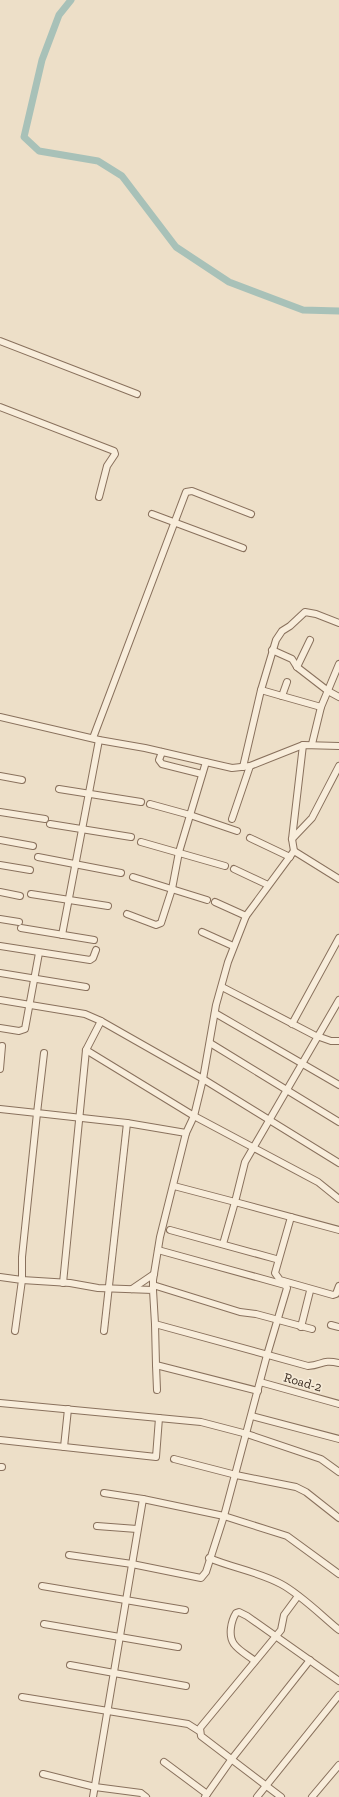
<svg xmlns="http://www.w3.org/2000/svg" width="339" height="1797" viewBox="0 0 339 1797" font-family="'Zilla Slab',serif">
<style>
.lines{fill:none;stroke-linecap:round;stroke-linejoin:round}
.canal{stroke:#a8c1b8;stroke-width:7}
.minor-casing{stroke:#89715d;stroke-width:8}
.minor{stroke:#f8eddb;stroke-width:6}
.labels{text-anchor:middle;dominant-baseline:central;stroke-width:3.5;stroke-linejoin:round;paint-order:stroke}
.street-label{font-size:13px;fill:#3a2b20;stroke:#f5ead7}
</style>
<rect width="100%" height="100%" fill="#eddfc8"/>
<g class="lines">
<polyline class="canal" points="71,0 59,15 42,60 24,137 39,151 98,161 122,176 176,247 229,282 303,310 339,311"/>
<defs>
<g id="minor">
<polyline points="0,341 137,394"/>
<polyline points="0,407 114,451 115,454 107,466 99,497"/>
<polyline points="152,514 243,548"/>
<polyline points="272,650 292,659 297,667 328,691 339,697"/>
<polyline points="297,667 310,640"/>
<polyline points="261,690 282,696 287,682"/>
<polyline points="282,696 321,707"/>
<polyline points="0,717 99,740 145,748 232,768 250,766 303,745 339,746"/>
<polyline points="93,738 186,492 192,491 251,514"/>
<polyline points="312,744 321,707 339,664"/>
<polyline points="303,745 292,839 294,851 339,879"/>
<polyline points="162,752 159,760 162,764 202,774"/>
<polyline points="243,767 261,690 276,640 282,631 290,626 305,612 316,614 339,623"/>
<polyline points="0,776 22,780"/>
<polyline points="59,789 141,802"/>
<polyline points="150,804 190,815 237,831"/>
<polyline points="0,812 45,819"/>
<polyline points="232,819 250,766"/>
<polyline points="50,824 131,837"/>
<polyline points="250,838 290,857"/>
<polyline points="292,839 312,818 339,766"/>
<polyline points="0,840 33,846"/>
<polyline points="141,842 225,866"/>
<polyline points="38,857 121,873"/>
<polyline points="0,865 30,870"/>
<polyline points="234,869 268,885"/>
<polyline points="133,877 207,900"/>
<polyline points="0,892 20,896"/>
<polyline points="31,894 108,906"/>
<polyline points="215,902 246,916"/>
<polyline points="127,914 156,925 161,923 172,889 179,852 206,762"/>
<polyline points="0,919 19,922"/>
<polyline points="21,928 94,940"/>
<polyline points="202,932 233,946"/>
<polyline points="62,935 99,740"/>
<polyline points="0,946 90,960 93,958 96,950"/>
<polyline points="0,973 86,987"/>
<polyline points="222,987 314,1035 331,1041 339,1041"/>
<polyline points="0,1000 85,1014 101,1021 203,1079 339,1163"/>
<polyline points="339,1000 245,1162 235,1202 339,1230"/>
<polyline points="215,1013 339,1085"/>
<polyline points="292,1024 339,938"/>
<polyline points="0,1028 19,1031 25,1029 39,953"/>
<polyline points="210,1043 339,1122"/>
<polyline points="86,1050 194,1116 318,1182 339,1199"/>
<polyline points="44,1053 37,1113 127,1123 186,1133"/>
<polyline points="0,1069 2,1046"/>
<path d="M0,1109l37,4 -15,144v23l48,3 28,5 55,2 2,34 153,42c15,-1 14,-7 31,-3"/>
<polyline points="174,1186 235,1202 223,1244"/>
<polyline points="291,1217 275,1273 280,1280 333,1295 336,1294 339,1286"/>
<polyline points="170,1230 276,1259"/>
<polyline points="0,1277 22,1280 15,1331"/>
<polyline points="63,1283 86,1050 101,1021"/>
<polyline points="153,1285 240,1312 256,1314 312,1329"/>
<polyline points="132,1289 154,1274"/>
<polyline points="153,1290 153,1280 160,1237 186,1133 194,1116 203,1079 216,1005 228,962 246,916 294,851"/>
<polyline points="155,1324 156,1365 258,1391"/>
<polyline points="331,1325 339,1327"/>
<polyline points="301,1327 310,1291"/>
<polyline points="104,1331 127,1123"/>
<polyline points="156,1365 157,1390"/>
<polyline points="260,1382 339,1404"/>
<polyline points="0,1403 201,1422 247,1434 321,1459 339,1472"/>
<polyline points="252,1416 339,1439"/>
<polyline points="0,1440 156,1457 159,1418"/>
<polyline points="64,1447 68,1409"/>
<polyline points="174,1459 236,1475 296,1487 306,1492 339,1518"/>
<polyline points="0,1467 2,1467"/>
<polyline points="104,1493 143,1499"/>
<polyline points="97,1526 137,1529"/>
<polyline points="69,1555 132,1564 201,1578 206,1572 224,1516 267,1355 287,1288 285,1285 158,1250"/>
<path d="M209,1558c24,10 50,14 72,26 19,10 41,32 58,46"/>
<polyline points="42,1586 185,1610"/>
<polyline points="44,1624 178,1647"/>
<path d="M255,1661c-6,-5 -16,-10 -21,-17 -6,-8 -3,-23 2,-31l3,-1 8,4 92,65"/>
<polyline points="70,1665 186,1686"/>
<polyline points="22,1697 188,1724 199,1731"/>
<polyline points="164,1762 207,1794"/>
<polyline points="43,1774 95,1787 141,1793 146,1797"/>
<polyline points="93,1797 143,1499 224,1516 287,1536 339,1574"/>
<polyline points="205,1797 231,1760 310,1660"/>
<polyline points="257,1797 339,1695"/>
<polyline points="281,1797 201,1736 200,1728 281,1630 284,1615 298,1596"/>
<polyline points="312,1797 339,1765"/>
</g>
</defs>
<use href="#minor" class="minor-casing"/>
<use href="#minor" class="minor"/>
</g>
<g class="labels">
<g class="street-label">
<text transform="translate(303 1382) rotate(16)">Road-2</text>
</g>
</g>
</svg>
